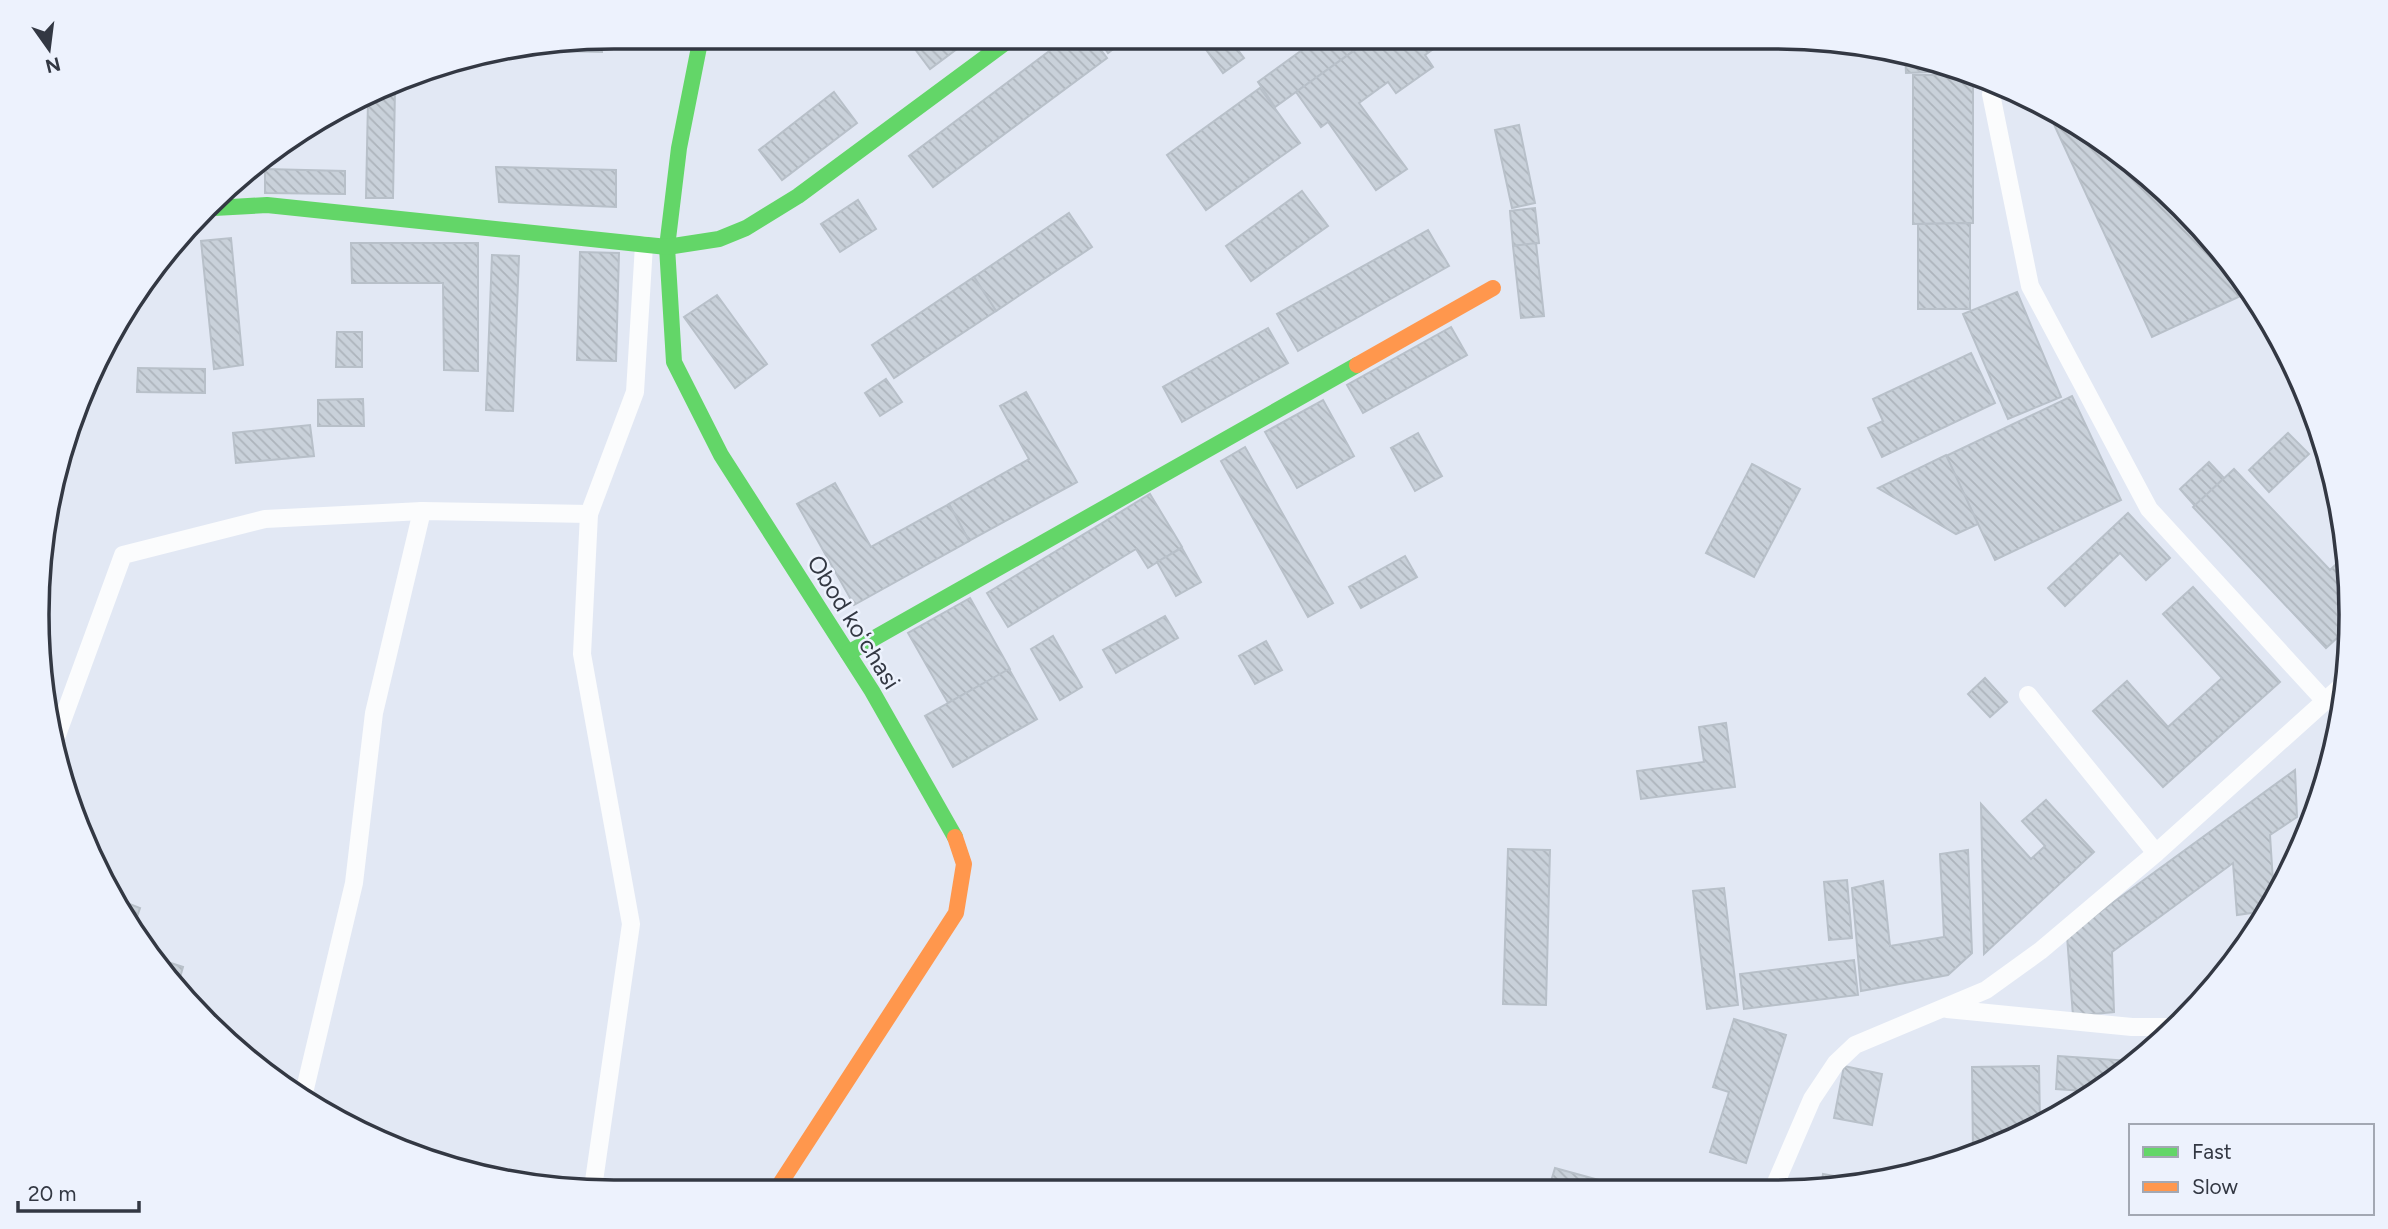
<svg xmlns="http://www.w3.org/2000/svg" width="2388" height="1229" viewBox="0 0 2388 1229" font-family="Figtree,sans-serif">
<style>
.building{fill:url(#building-back-hatch);stroke:#b8c0c9;stroke-width:2}
.lines{fill:none;stroke-linecap:round;stroke-linejoin:round}
.lane{stroke:#fbfcfd;stroke-width:18}
.fast{stroke:#63d668;stroke-width:16}
.slow{stroke:#ff974d;stroke-width:16}
.labels{text-anchor:middle;dominant-baseline:central;stroke-width:5;stroke-linejoin:round;paint-order:stroke}
.street-label{font-size:24px;fill:#333843;stroke:#edf2fd}
.rim{fill:none;stroke:#333843;stroke-width:3.5}
</style>
<defs>
<pattern id="building-back-hatch" width="6" height="6" patternUnits="userSpaceOnUse" patternTransform="scale(1.75)"><rect width="6" height="6" fill="#c9d1da"/><path d="M-1 5l2 2M0 0l6 6M5-1l2 2" fill="none" stroke="#adb4bc"/></pattern>
</defs>
<rect width="100%" height="100%" fill="#e2e8f4"/>
<g class="building">
<polygon points="906,37 973,37 930,69"/>
<polygon points="1068,37 1091,37 1107,58 933,187 909,156"/>
<polygon points="1097,37 1129,37 1108,53"/>
<polygon points="1197,37 1228,37 1244,58 1223,73"/>
<polygon points="1320,37 1370,39 1275,107 1258,82"/>
<polygon points="1372,38 1449,38 1425,55 1433,67 1396,93 1388,82 1359,103 1407,169 1376,190 1328,122 1321,127 1296,92"/>
<polygon points="602,39 602,52 560,51 560,46"/>
<polygon points="1905,53 1923,57 1962,71 1906,73"/>
<polygon points="459,62 459,69 435,67"/>
<polygon points="1913,75 1973,75 1973,223 1913,224"/>
<polygon points="1260,88 1300,143 1206,210 1167,155"/>
<polygon points="388,89 395,89 393,198 366,198 368,100"/>
<polygon points="834,92 857,123 782,180 759,150"/>
<polygon points="2046,107 2126,156 2208,234 2249,292 2152,337"/>
<polygon points="1519,125 1535,203 1512,208 1495,130"/>
<polygon points="496,167 616,170 616,207 499,202"/>
<polygon points="265,169 345,171 345,194 265,193"/>
<polygon points="1302,191 1328,226 1251,281 1226,246"/>
<polygon points="858,200 876,229 840,252 821,224"/>
<polygon points="1535,208 1539,243 1513,246 1510,211"/>
<polygon points="1069,213 1092,247 996,311 974,277"/>
<polygon points="1970,223 1970,309 1918,309 1918,224"/>
<polygon points="1428,230 1449,266 1298,351 1277,314"/>
<polygon points="231,238 243,365 214,369 201,241"/>
<polygon points="351,243 478,243 478,371 444,370 443,283 352,283"/>
<polygon points="1536,243 1544,316 1521,318 1513,246"/>
<polygon points="580,252 619,253 616,361 577,360"/>
<polygon points="492,255 519,256 513,411 486,410"/>
<polygon points="974,277 996,311 894,378 872,345"/>
<polygon points="2017,292 2061,397 2008,419 1963,314"/>
<polygon points="717,295 767,364 735,388 684,317"/>
<polygon points="1451,327 1467,355 1363,413 1347,385"/>
<polygon points="1268,328 1288,363 1182,422 1163,387"/>
<polygon points="337,332 362,332 362,367 336,367"/>
<polygon points="1971,353 1995,403 1882,457 1868,428 1883,421 1873,399"/>
<polygon points="138,368 205,369 205,393 137,392"/>
<polygon points="886,379 902,402 880,416 865,393"/>
<polygon points="1026,392 1077,482 969,541 949,504 1029,459 1000,406"/>
<polygon points="2072,396 2121,500 1995,560 1946,456"/>
<polygon points="363,399 364,426 318,426 318,400"/>
<polygon points="1323,400 1354,456 1297,488 1265,432"/>
<polygon points="310,425 314,456 236,463 233,433"/>
<polygon points="1418,433 1442,476 1415,491 1391,448"/>
<polygon points="2288,433 2309,454 2269,492 2249,470"/>
<polygon points="1245,447 1333,603 1308,617 1221,461"/>
<polygon points="1946,455 1978,524 1956,534 1878,488"/>
<polygon points="2209,462 2224,478 2195,506 2180,489"/>
<polygon points="1752,464 1800,489 1754,577 1706,553"/>
<polygon points="2234,469 2330,570 2347,554 2349,627 2326,648 2193,507"/>
<polygon points="835,483 871,547 949,504 969,541 854,605 797,504"/>
<polygon points="1150,494 1182,547 1148,568 1136,549 1008,627 987,593"/>
<polygon points="2128,513 2170,558 2146,580 2120,553 2065,606 2048,588"/>
<polygon points="1182,548 1201,582 1176,596 1157,562"/>
<polygon points="1405,556 1417,577 1361,608 1349,587"/>
<polygon points="2193,587 2280,682 2163,787 2093,711 2127,681 2168,727 2222,678 2163,614"/>
<polygon points="970,598 1010,669 948,703 908,633"/>
<polygon points="1165,616 1178,638 1116,673 1103,650"/>
<polygon points="1053,636 1082,687 1060,700 1031,649"/>
<polygon points="1266,641 1282,670 1255,684 1239,656"/>
<polygon points="1009,669 1037,719 953,767 925,716"/>
<polygon points="1985,678 2007,702 1990,717 1968,694"/>
<polygon points="1726,723 1735,787 1641,799 1637,771 1704,762 1699,727"/>
<polygon points="2295,770 2297,817 2270,835 2274,897 2265,911 2237,915 2233,863 2112,952 2114,1012 2073,1016 2067,936"/>
<polygon points="2046,800 2094,852 1984,954 1981,804 2031,859 2045,846 2022,821"/>
<polygon points="1508,849 1550,850 1546,1005 1503,1004"/>
<polygon points="1968,850 1972,953 1948,975 1861,991 1852,888 1883,881 1890,946 1944,937 1940,854"/>
<polygon points="1847,880 1852,938 1829,940 1824,882"/>
<polygon points="1724,888 1738,1005 1707,1009 1693,891"/>
<polygon points="114,898 140,908 132,931"/>
<polygon points="152,957 183,967 177,988"/>
<polygon points="1854,960 1858,995 1744,1009 1740,974"/>
<polygon points="1734,1019 1786,1035 1746,1163 1710,1152 1729,1092 1713,1087"/>
<polygon points="2058,1056 2132,1061 2098,1092 2056,1089"/>
<polygon points="1844,1066 1882,1074 1872,1125 1834,1118"/>
<polygon points="2039,1066 2040,1124 1994,1148 1973,1154 1972,1067"/>
<polygon points="1555,1168 1628,1188 1549,1188"/>
<polygon points="1823,1174 1868,1182 1849,1187 1821,1187"/>
</g>
<g class="lines">
<g class="lane">
<polyline points="1991,94 2030,286 2149,509 2325,701"/>
<polyline points="2028,695 2156,853"/>
<polyline points="57,735 123,555 265,519 422,511 589,514"/>
<polyline points="1947,1009 2132,1027 2171,1027"/>
<polyline points="304,1093 354,883 374,713 422,511"/>
<polyline points="1774,1187 1812,1099 1836,1063 1855,1045 1986,990 2040,951 2156,853 2345,683"/>
<polyline points="589,1191 594,1181 631,924 582,654 589,514 635,392 644,245"/>
</g>
<g class="fast">
<polyline points="701,37 679,148 667,247 674,362 721,455 872,691 955,837"/>
<polyline points="214,208 267,205 667,247 719,239 746,228 798,196 1013,37"/>
<polyline points="848,653 1357,365"/>
</g>
<g class="slow">
<polyline points="1357,365 1493,288"/>
<polyline points="776,1190 956,913 964,864 955,837"/>
</g>
</g>
<g class="labels">
<g class="street-label">
<text transform="translate(854 622) rotate(58)">Obod koʻchasi</text>
</g>
</g>
<path d="M0 0H2388V1229H0ZM614 49H1774A565 565 0 0 1 2339 614V615A565 565 0 0 1 1774 1180H614A565 565 0 0 1 49 615V614A565 565 0 0 1 614 49Z" fill="#edf2fd" fill-rule="evenodd"/>
<path class="rim" d="M614 49H1774A565 565 0 0 1 2339 614V615A565 565 0 0 1 1774 1180H614A565 565 0 0 1 49 615V614A565 565 0 0 1 614 49Z"/>
<rect x="2129" y="1124" width="245" height="91" fill="#edf2fd" stroke="#a3a8b3" stroke-width="2"/>
<rect x="2143" y="1147" width="35" height="10" fill="#63d668" stroke="#a3a8b3" stroke-width="2"/>
<text x="2192" y="1159" font-size="21" fill="#333843">Fast</text>
<rect x="2143" y="1182" width="35" height="10" fill="#ff974d" stroke="#a3a8b3" stroke-width="2"/>
<text x="2192" y="1194" font-size="21" fill="#333843">Slow</text>
<g transform="translate(49 49) rotate(166)" stroke="#edf2fd" stroke-width="5" paint-order="stroke">
<path d="M0-5L12 26L0 18L-12 26Z" fill="#333843"/>
<text y="-10" font-size="19" font-weight="bold" text-anchor="middle" fill="#333843">N</text>
</g>
<path d="M18 1201v10h121v-10" fill="none" stroke="#333843" stroke-width="3.5"/>
<text x="28" y="1201" font-size="21" fill="#333843" stroke="#edf2fd" stroke-width="5" paint-order="stroke">20 m</text>
</svg>
